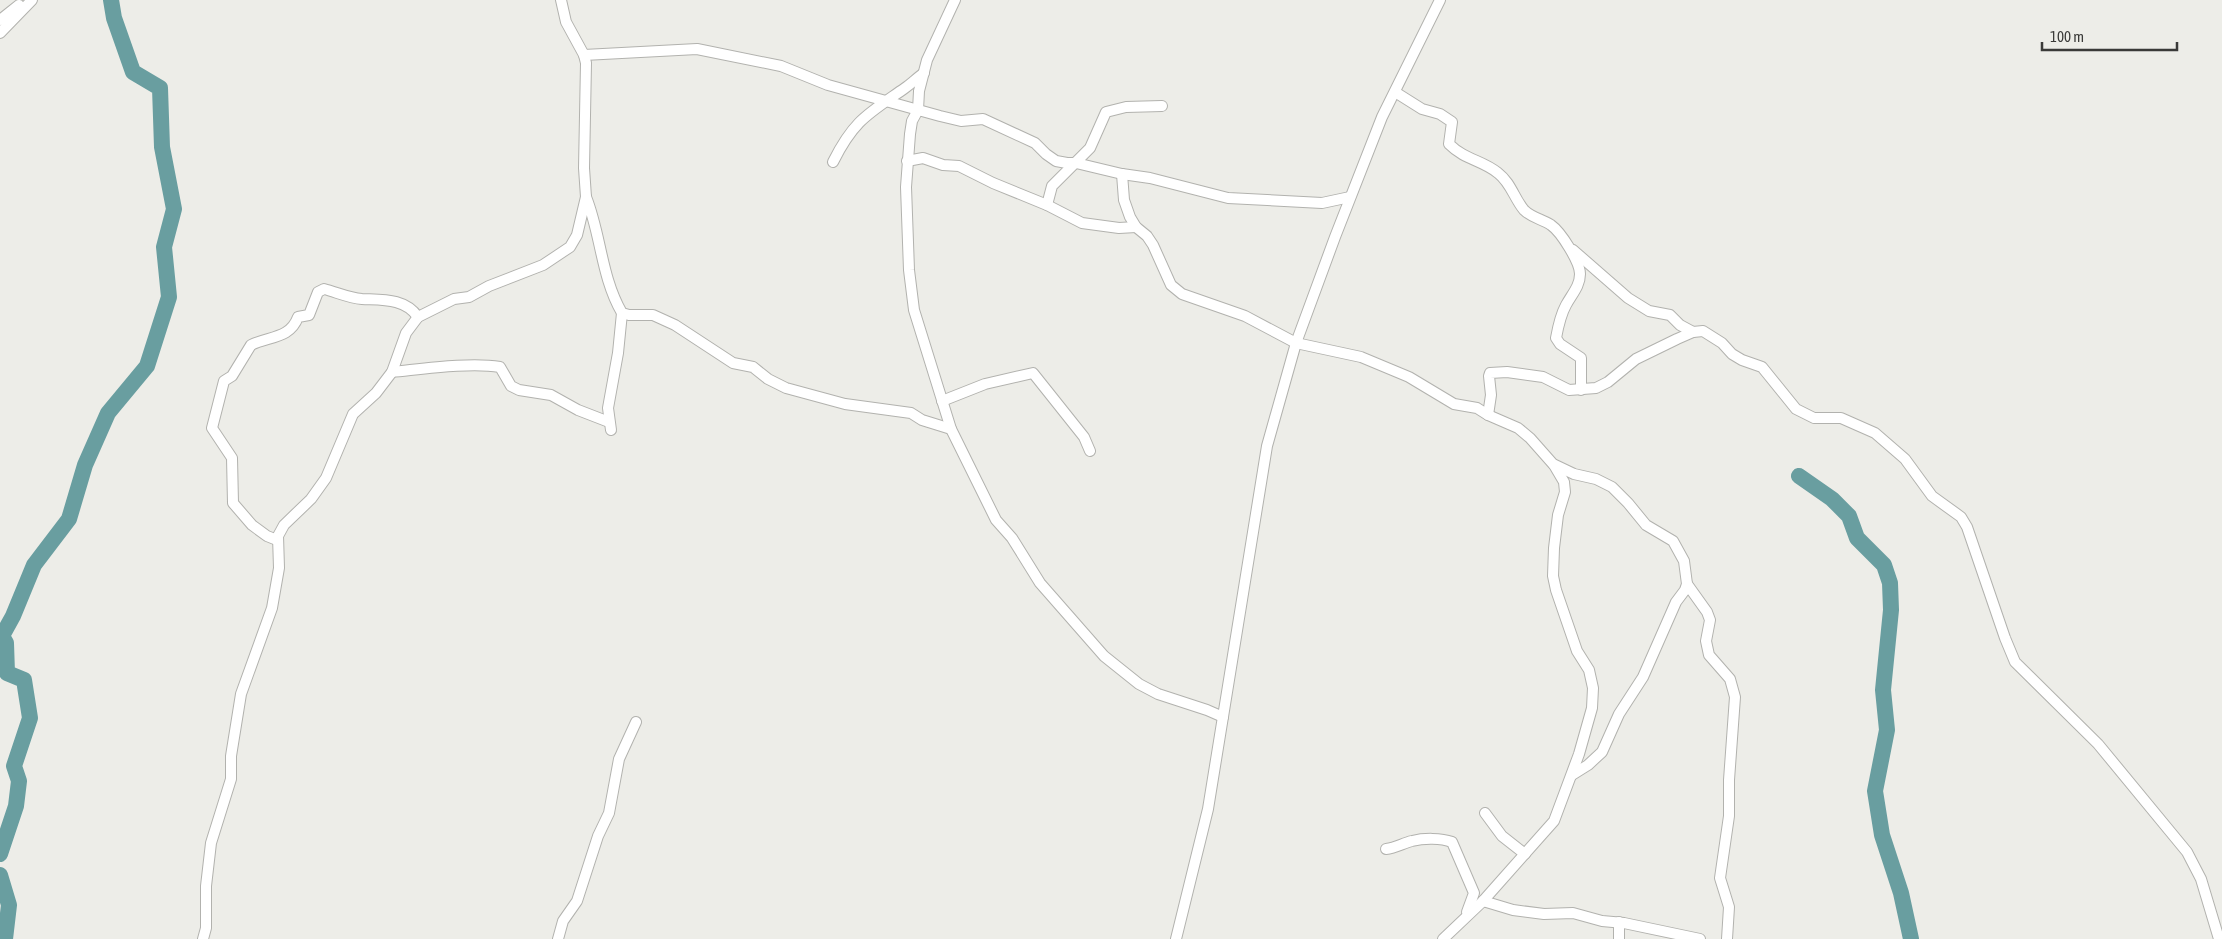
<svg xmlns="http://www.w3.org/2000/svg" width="2222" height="939" viewBox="0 0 2222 939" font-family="'Asap Condensed',sans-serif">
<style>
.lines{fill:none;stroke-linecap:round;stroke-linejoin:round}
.river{stroke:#699ea0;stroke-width:16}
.minor-casing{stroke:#b2b2ae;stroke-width:12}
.minor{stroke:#fff;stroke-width:10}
</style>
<rect width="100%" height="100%" fill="#edede8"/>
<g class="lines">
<g class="river">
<polyline points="1799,476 1832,499 1849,516 1857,538 1884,565 1890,583 1891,610 1883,690 1887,730 1875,791 1882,835 1901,893 1911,939"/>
<polyline points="0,854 16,806 19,781 14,766 30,718 24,680 7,673 6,643 2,636 13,616 34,565 69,519 85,465 108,413 147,366 169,297 164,247 174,209 162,147 160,88 133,72 114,18 111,0"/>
<polyline points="0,875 9,905 5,939"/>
</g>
<defs>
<g id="minor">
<polyline points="955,0 927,60 919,91 918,110 912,121 910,134 906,187 909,270 914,310 951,429 996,520 1012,538 1040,583 1104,656 1139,684 1158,694 1207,710 1223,717"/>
<polyline points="0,20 19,5"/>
<polyline points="0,33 32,0"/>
<polyline points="584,55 697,49 781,66 828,85 940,116 961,121 983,119 1035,143 1046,154 1056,161 1067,163 1076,163 1122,174 1150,178 1228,198 1322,203 1350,197"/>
<path d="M1395,92l27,17 18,5 12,8 -3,22c16,16 33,16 49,29 13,10 16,25 26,37 8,8 18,9 27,15 10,7 29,37 29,49 0,12 -8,20 -14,31 -5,9 -8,22 -10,33l4,6 21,14v32"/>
<polyline points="907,161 923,158 943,165 959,166 993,183 1047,205 1082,223 1119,228 1136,227"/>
<path d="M833,162c21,-42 35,-48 72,-74 7,-5 12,-10 19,-15"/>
<polyline points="1122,174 1124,200 1130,217 1136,227 1147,236 1153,245 1171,285 1182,294 1245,316 1296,343 1361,357 1409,377 1454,404 1477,408 1488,415 1518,428 1530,438 1553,464 1574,474 1596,479 1612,487 1628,503 1646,525 1673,541 1684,561 1687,584 1685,590 1676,602 1643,677 1619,714 1602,752 1588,765 1572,775"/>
<path d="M586,197c15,37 15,80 36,116l7,2h24l22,10 58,38 20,4 15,12 18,9 59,16 66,9 11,7 29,9"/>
<polyline points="1047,205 1052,186 1090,148 1106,112 1126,107 1162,106"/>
<polyline points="1573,250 1628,298 1649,311 1670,315 1680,325 1693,332"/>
<path d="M392,372c31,-3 78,-10 108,-5l11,19 8,4 32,5 27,15 31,12"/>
<polyline points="942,401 985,384 1033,373 1084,437 1090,451"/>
<polyline points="1488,415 1491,395 1489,376 1490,373 1507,372 1543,377 1569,390 1596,388 1608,382 1636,359 1677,339 1693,332 1703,331 1722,343 1732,354 1742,360 1762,367 1796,409 1814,418 1841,418 1875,433 1905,459 1932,496 1961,517 1967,527 2005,638 2015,662 2098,744 2187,852 2201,879 2219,939"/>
<polyline points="611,430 608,408 618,353 622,313"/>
<path d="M277,540l-10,-4 -15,-11 -19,-22 -1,-45 -20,-30 12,-47 8,-5 19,-31c18,-9 39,-6 47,-28l11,-2 9,-23 6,-3c12,3 25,9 38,10 20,1 43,-1 56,18"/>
<polyline points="1687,584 1707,612 1710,620 1706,641 1709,655 1730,679 1735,697 1729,780 1729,816 1720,878 1729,907 1727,939"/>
<polyline points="1485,813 1502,836 1525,854"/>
<path d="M1386,849c10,-1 17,-6 26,-8 12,-3 29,-3 40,1l22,51 -7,19"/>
<polyline points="1483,901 1513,910 1544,914 1573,913 1602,921 1624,923 1700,939"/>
<polyline points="1619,922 1619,939"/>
<polyline points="203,939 206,928 206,886 211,843 231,779 231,756 241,694 272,608 279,568 278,536 284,525 311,499 326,478 353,414 376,393 392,372 406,333 418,317 454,299 469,297 489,286 543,265 570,247 577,235 586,197 584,168 586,63 584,55 566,22 561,0"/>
<polyline points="558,939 563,921 577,901 598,836 609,813 619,759 636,722"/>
<polyline points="1176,939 1208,809 1267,446 1296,343 1335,237 1382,117 1440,0"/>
<polyline points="1443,939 1483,901 1554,821 1579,754 1592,708 1593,688 1589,670 1577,651 1556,590 1553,576 1554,548 1558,515 1565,492 1564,482 1554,465"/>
</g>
</defs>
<use href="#minor" class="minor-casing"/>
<use href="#minor" class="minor"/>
</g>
<path d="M2042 42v8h135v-8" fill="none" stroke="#3a3a38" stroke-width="2.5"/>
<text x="2050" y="42" font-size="15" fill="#3a3a38" stroke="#edede8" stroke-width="4" paint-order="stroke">100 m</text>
</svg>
